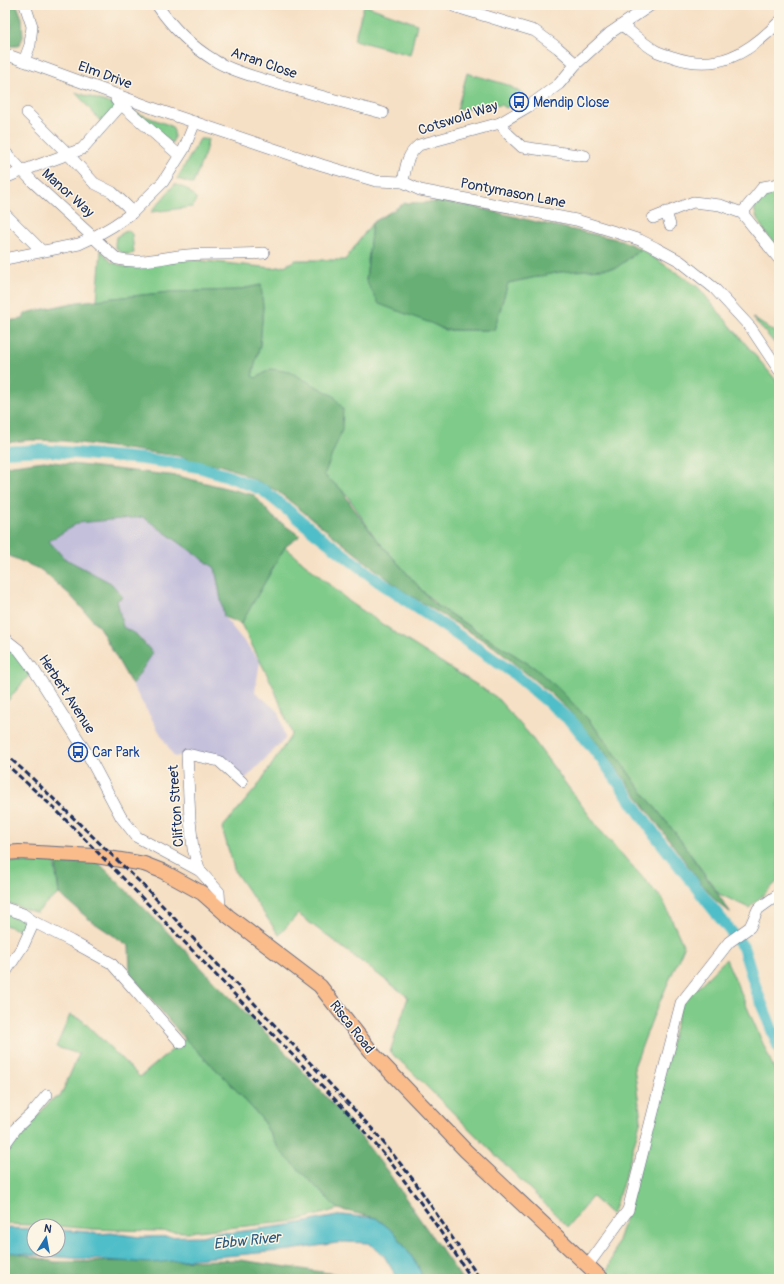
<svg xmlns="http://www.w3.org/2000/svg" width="784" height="1284" viewBox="0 0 784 1284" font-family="Pangolin,sans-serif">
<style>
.industrial{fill:#c4c0db}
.green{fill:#7fcb89;stroke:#4d7d74}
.forest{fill:#67af75;stroke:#416f6a}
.water{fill:#50bec8;stroke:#367693}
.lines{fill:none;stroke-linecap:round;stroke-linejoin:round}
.canal{stroke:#50bec8;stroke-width:12}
.minor-casing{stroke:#686d82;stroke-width:12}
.major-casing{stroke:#686d82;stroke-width:16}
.minor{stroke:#fff;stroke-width:11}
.major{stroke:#fabc8b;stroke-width:14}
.rail{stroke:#1b2f5e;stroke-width:3;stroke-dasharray:6 3;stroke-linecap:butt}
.labels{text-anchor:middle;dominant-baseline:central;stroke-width:3;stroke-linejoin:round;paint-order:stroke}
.street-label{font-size:14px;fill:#1b2f5e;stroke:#fcf5e5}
.transit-label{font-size:14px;fill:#164399;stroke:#fcf5e5;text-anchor:start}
.water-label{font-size:15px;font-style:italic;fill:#2b5a7e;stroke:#fcf5e5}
</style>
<rect width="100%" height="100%" fill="#fcf5e5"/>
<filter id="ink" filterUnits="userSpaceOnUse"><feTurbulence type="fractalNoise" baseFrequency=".025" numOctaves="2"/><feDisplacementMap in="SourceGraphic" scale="8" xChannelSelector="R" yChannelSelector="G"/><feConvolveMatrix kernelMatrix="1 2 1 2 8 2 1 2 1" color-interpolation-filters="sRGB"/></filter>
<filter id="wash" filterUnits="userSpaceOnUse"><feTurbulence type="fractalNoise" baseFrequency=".012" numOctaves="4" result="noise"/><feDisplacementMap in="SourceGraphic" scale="16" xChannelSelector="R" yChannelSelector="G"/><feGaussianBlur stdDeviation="0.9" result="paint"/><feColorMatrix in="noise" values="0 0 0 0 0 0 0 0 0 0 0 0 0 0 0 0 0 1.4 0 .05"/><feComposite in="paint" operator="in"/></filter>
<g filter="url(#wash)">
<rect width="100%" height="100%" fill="#f6e0c5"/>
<polygon class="industrial" points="143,517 215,568 224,617 260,661 255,692 279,712 285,739 242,782 219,761 187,754 174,757 132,685 153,653 138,635 123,627 116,601 123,597 111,583 64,558 49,541 78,523"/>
<g class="green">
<polygon points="364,5 417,24 410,55 354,40"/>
<polygon points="467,73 508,85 526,96 506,108 502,105 457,110"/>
<polygon points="75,92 118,106 101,122"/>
<path d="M129,110l40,15c7,5 6,11 3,18z"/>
<polygon points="200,139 208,139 205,153 193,184 177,179"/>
<polygon points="175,184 187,189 196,198 195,204 192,207 151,212"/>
<path d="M779,189v54l-3,3c-7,-9 -24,-29 -21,-40 2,-5 6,-10 9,-14z"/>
<polygon points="372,223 366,281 433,324 445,330 494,330 508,283 560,272 623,263 641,249 698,287 775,379 779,387 779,880 749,908 719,894 676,834 638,786 606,741 586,717 535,668 439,607 418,586 374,536 347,495 324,475 330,459 271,369 255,379 252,376 260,345 263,307 261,285 237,290 170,292 97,300 101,250 111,262 126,267 185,259 273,268 284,266 296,260 345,260"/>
<path d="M128,230l4,4 2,19c-7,3 -18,0 -19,-9 0,-2 1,-4 1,-7z"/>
<polygon points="753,318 779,335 779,351 776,345"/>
<polygon points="285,547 350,602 403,638 496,697 529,734 600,830 663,900 684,947 653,1017 634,1067 641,1119 625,1177 612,1215 592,1197 568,1227 408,1068 390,1052 408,997 298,914 279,935 235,872 222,828 257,787 292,734 273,686 241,624"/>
<polygon points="5,644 18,657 30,674 5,704"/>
<polygon points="54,861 59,894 45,904 37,913 5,902 5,862"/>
<polygon points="5,912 22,918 25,924 23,932 5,925"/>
<polygon points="726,959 779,1080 779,1279 609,1279 606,1277 628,1210 681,1004"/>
<polygon points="70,1015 82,1020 140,1077 185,1039 228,1081 261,1118 280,1151 338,1209 296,1221 187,1232 92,1229 58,1226 5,1224 5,1154 51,1100 60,1097 79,1054 56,1047"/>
</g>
<g class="forest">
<polygon points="5,5 17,5 22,18 23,37 18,46 5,46 5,36 12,26 5,20"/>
<polygon points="442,202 475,207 541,223 621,240 641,249 616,268 560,272 508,283 494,330 445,330 433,324 379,304 366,281 372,223 405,203"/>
<polygon points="261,285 263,307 260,345 252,376 256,378 271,369 290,372 334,396 343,409 342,430 324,475 341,489 352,506 374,536 434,604 535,668 560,690 586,717 606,741 638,786 676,834 731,913 716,901 697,878 603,750 570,712 551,694 494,647 400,589 277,491 239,472 220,465 202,464 179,456 64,441 30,440 5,443 5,321 23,319 25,313 77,302 170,292 237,290"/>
<polygon points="44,461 178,476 254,495 273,517 300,536 285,547 241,624 224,617 215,568 143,517 78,523 49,541 64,558 111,583 123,597 117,600 123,627 136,634 153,653 132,685 99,627 69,594 41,570 5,554 5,466"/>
<polygon points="94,858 157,921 210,977 287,1054 350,1123 388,1172 419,1218 462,1279 423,1279 418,1266 395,1233 376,1218 338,1209 280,1151 261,1118 228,1081 185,1039 130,974 129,946 90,920 59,894 56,862"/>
<polygon points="5,1250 55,1262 240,1260 356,1277 358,1279 5,1279"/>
</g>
<polygon class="water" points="342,1215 376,1218 395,1233 418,1266 423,1279 395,1279 395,1274 384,1256 369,1243 344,1242 290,1250 150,1263 71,1258 5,1252 5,1228 34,1229 34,1250 58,1250 58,1230 88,1232 97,1234 111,1233 140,1237 202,1236 218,1232 229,1233 289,1225"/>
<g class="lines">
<polyline class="canal" points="5,452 40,450 143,459 181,464 199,467 225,475 263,490 317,534 378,581 512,672 573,723 604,762 656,836 743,947 757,992 779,1048"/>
</g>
</g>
<g filter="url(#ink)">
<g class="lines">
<defs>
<g id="minor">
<path d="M157,5c15,22 34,41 57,55 13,9 35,15 51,20 39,12 78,22 118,33"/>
<polyline points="453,6 535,31 558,48 576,64"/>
<path d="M622,25c10,8 23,20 34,26 5,3 12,4 17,6 44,15 75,-3 106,-35"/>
<polyline points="5,54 161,111 322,165 376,181 403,182 420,190 576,220 612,231 640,240 656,248 680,261 714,288 751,328 779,370"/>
<polyline points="24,61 30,45 32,26 25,5"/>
<polyline points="116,100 179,155"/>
<polyline points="27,113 68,154 94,183 112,192 127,206 132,213"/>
<polyline points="500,123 508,134 522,147 585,156"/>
<path d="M5,152l28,30 84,77c24,6 46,-2 70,-4 25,-2 51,0 77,-2"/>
<polyline points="5,178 22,171 82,149 121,105"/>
<path d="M403,182c3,-16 3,-26 16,-37l81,-22 29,-17 30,-22 17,-20 34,-31 41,-28"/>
<polyline points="666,212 670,225"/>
<polyline points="742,213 763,187 779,184"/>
<polyline points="5,214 42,251"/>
<polyline points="653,218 693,202 720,205 742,213 779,259"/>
<polyline points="5,259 79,244 94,237 113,226 132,213 163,182 184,149 195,122"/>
<polyline points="5,639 19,650 34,670 88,755 121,817 137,837 200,871 219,892 220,907"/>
<polyline points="200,871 193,849 190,820 187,754 219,761 242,782"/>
<polyline points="5,908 23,914 34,922 71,941 111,963 181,1043"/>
<polyline points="5,973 24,944 34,922"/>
<polyline points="5,1144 17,1127 31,1114 47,1095"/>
<polyline points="588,1265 628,1210 681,1003 729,942 750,927 758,909 779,894"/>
</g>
<polyline id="major" points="5,853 19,852 56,854 96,856 127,861 144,864 162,871 202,893 228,916 320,986 374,1055 466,1151 602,1279"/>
</defs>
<use href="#minor" class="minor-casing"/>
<use href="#major" class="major-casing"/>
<use href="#minor" class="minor"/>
<use href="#major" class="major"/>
<g class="rail">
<polyline points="5,754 31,777 144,886 375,1132 415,1182 480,1279"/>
<polyline points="5,763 54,808 123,878 351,1116 389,1160 428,1213 472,1279"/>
</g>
</g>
</g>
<defs>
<symbol id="bus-ring" viewBox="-11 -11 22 22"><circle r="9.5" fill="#fcf5e5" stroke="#1a4fb4" stroke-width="1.5"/><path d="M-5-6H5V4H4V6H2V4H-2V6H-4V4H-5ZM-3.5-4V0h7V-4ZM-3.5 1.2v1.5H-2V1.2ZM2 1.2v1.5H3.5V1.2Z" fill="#1a4fb4"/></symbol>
</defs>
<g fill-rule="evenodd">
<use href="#bus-ring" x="508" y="91" width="22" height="22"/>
<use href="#bus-ring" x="67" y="741" width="22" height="22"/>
</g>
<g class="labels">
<g class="street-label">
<text transform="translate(264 63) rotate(19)">Arran Close</text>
<text transform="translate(105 75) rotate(20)">Elm Drive</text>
<text transform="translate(458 118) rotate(-18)">Cotswold Way</text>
<text transform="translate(68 193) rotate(42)">Manor Way</text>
<text transform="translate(513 193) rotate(11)">Pontymason Lane</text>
<text transform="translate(67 694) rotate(57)">Herbert Avenue</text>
<text transform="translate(176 806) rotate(-94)">Clifton Street</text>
<text transform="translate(352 1027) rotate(52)">Risca Road</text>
</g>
<g class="transit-label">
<text x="533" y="102">Mendip Close</text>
<text x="92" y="752">Car Park</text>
</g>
<g class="water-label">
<text transform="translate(247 1241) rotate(-6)">Ebbw River</text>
</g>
</g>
<rect width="784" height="1284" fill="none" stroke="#fcf5e5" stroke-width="20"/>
<g transform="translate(46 1238) rotate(11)"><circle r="19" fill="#fcf5e5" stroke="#a2a6af"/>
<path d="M0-3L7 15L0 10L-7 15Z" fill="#1f6fb2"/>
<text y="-6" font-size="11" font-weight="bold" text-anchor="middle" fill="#1b2f5e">N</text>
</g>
</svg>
